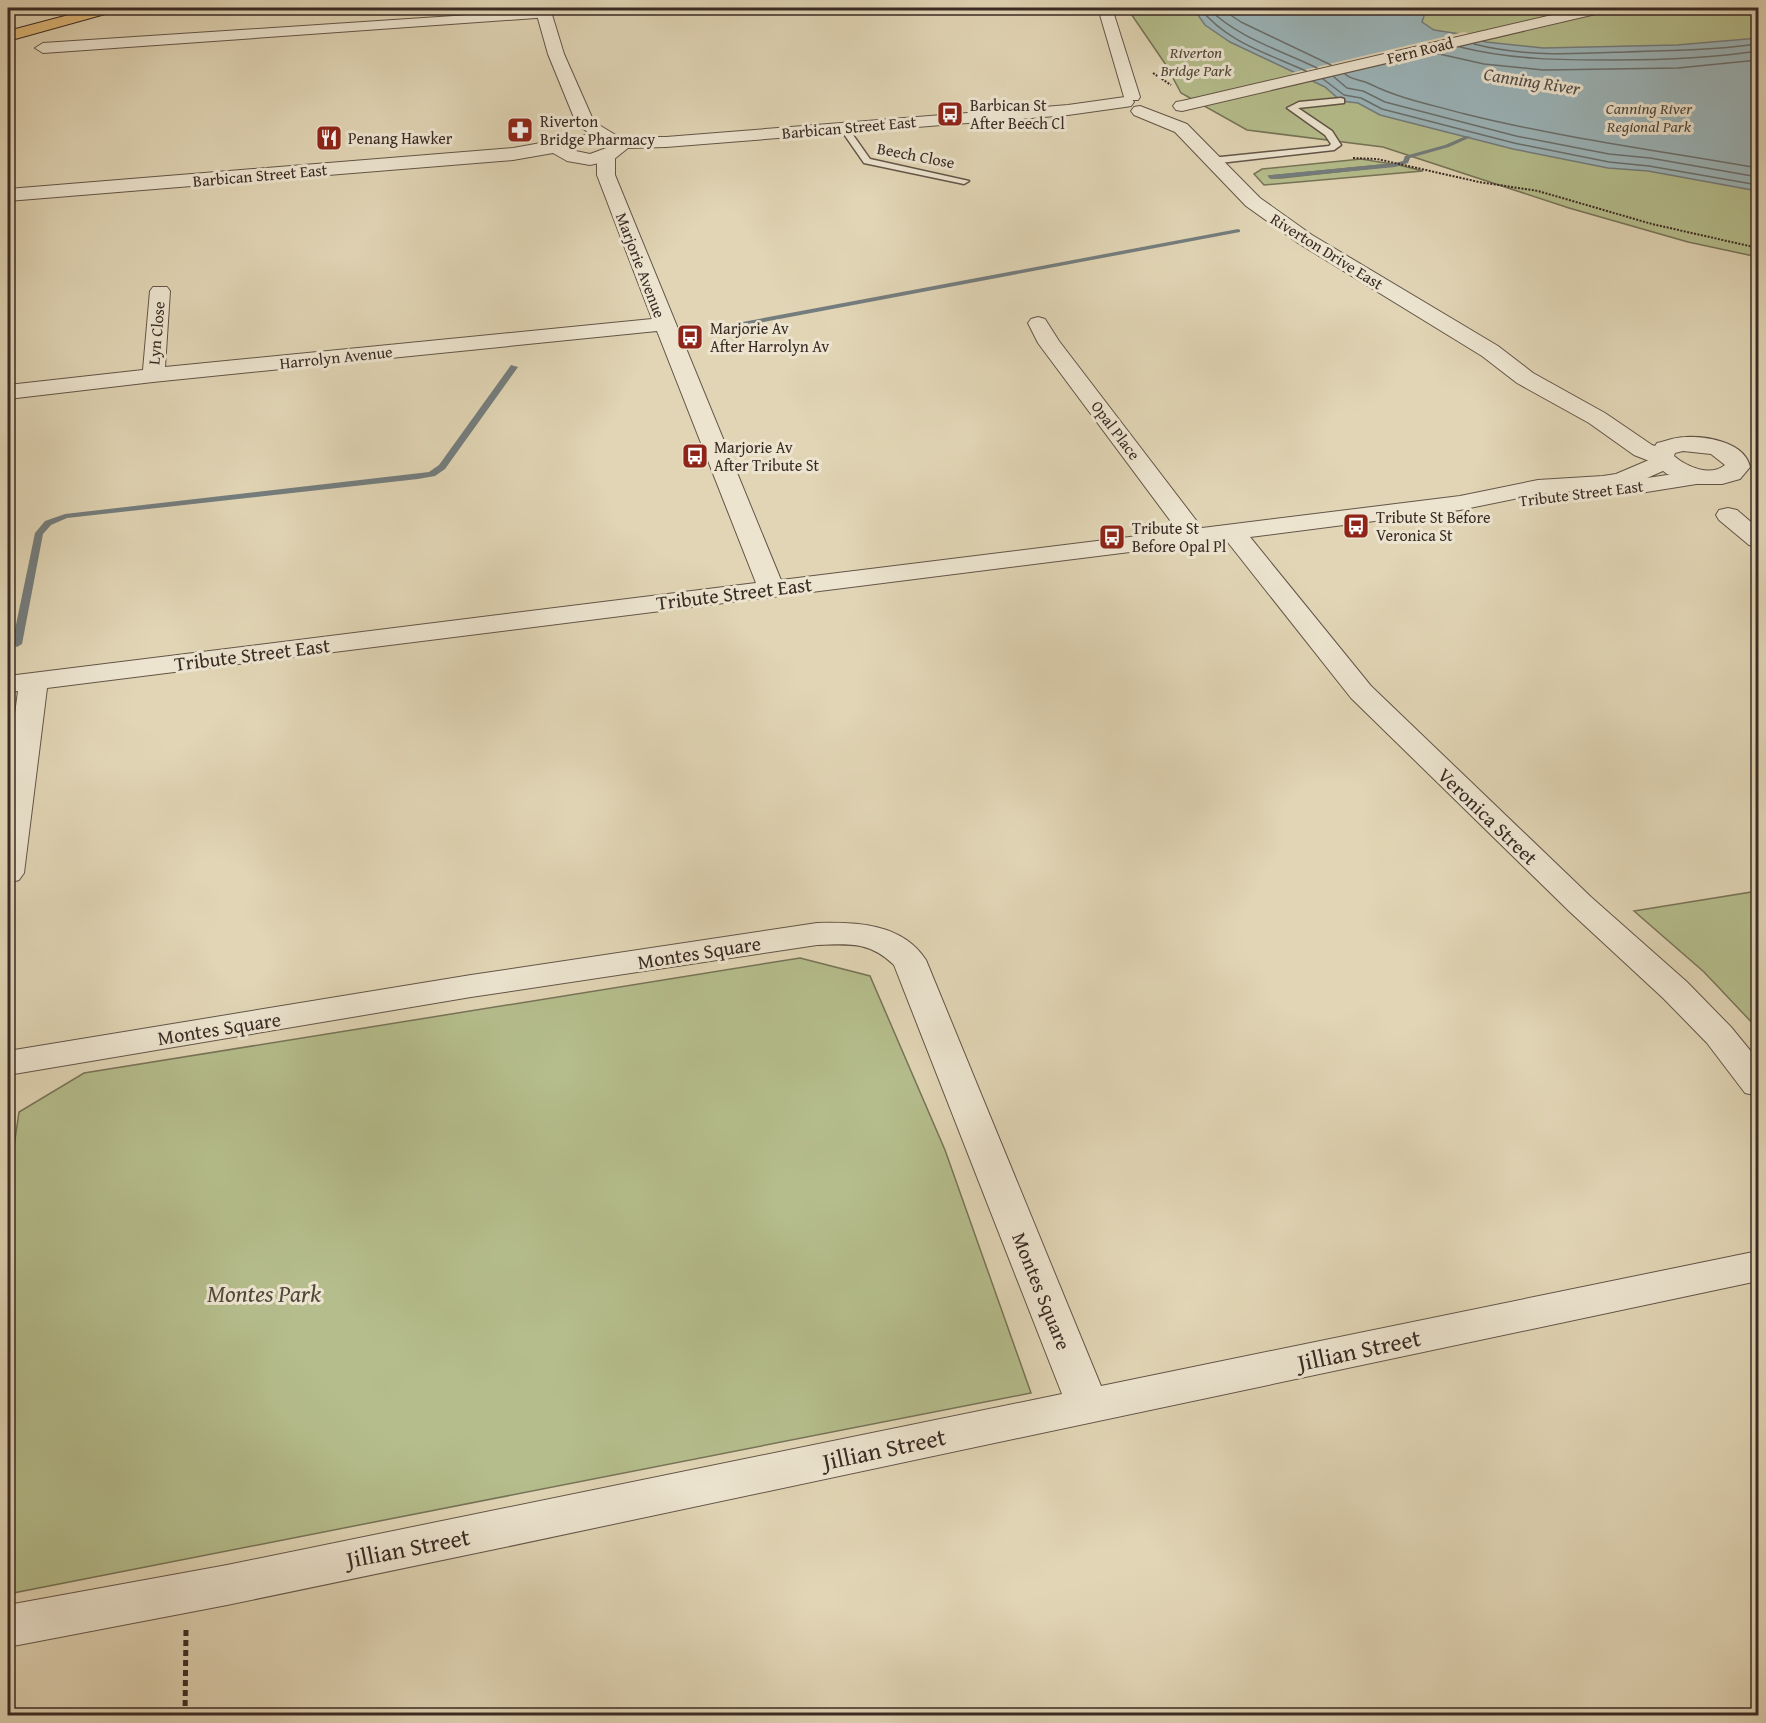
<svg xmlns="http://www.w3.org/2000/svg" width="1766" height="1723" viewBox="0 0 1766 1723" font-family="'Gentium Book Plus',serif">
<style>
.green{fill:#b5bd8c;stroke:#777458;stroke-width:1.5}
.water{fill:#9bb5ba;stroke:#747d7e;stroke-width:1.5}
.pier{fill:#e1d5b5}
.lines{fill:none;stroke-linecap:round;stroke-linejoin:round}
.shore{stroke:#6a706f;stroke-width:1.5}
.stream{fill:#747d7e;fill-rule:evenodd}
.service-casing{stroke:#635548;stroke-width:3}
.minor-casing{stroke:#635548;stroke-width:2}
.tertiary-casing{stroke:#635548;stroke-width:2}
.trunk-casing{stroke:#392a24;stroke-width:2}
.path-far1{stroke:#392a24;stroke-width:2;stroke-dasharray:2 1.5;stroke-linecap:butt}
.path{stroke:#392a24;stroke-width:5;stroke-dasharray:6 4;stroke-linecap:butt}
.service{fill:#ece4cf;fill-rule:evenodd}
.minor{fill:#ece4cf;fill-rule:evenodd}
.tertiary{fill:#ece4cf;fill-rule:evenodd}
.trunk{fill:#e0ba7a;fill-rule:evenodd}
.labels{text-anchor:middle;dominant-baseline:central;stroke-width:6;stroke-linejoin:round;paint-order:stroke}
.far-street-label{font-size:16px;fill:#392a24;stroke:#ece4cf}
.far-park-label{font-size:16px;font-style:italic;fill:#524739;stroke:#ece4cf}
.far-poi-label{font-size:16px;fill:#392a24;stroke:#ece4cf;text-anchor:start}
.far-water-label{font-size:18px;font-style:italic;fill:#524d4a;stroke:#ece4cf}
.street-label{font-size:20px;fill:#392a24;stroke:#ece4cf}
.near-park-label{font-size:24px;font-style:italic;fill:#524739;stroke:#ece4cf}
.near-street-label{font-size:24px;fill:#392a24;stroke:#ece4cf}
</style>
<rect width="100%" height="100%" fill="#e1d5b5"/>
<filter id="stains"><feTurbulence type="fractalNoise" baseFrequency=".00333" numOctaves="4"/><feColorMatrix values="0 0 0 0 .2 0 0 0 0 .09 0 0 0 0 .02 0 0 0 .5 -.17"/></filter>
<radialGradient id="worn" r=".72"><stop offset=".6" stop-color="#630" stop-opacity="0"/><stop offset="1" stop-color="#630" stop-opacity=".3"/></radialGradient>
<g class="green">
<polygon points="1127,8 1758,8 1758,257 1688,242 1569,208 1383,147 1247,130 1181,93 1166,65"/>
<polygon points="1361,159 1392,164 1269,176 1271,178 1281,178 1399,165 1423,171 1264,185 1254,174 1262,169"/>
<polygon points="1758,891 1758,1029 1704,972 1634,911"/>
<polygon points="800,958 870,976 945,1150 1031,1393 8,1594 8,1188 19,1112 84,1073"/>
</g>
<polygon class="water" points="1193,8 1425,8 1418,11 1424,16 1422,22 1434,30 1460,34 1486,42 1543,48 1677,45 1758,38 1758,191 1648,171 1608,168 1513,149 1380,115 1358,103 1341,101 1325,87 1230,42 1205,25"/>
<polygon class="pier" points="1464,32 1486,38 1307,82 1291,73"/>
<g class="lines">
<g class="shore">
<path d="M1200,8c26,34 69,46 106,63"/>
<path d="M1208,8c30,30 72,42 109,60"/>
<polyline points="1220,8 1241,22 1331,65"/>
<path d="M1474,44c50,13 100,10 151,8 44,-1 89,-2 133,-8"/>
<path d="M1460,47c52,13 102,13 156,13 47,0 95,-2 142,-9"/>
<polyline points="1435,53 1484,64 1543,70 1678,68 1758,60"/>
<path d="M1345,74c8,7 16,5 25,10 30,15 63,21 95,30 97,24 195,37 293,54"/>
<polyline points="1334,77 1347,88 1363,91 1385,102 1516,136 1609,154 1650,158 1758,177"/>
<polyline points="1323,79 1344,95 1361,98 1382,109 1514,143 1609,162 1649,166 1758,185"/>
</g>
<g class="stream">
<polygon points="1466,136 1471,137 1449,147 1410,158 1408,163 1395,167 1271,179 1268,177 1271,175 1395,163 1403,161 1405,156 1445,145"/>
<polygon points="1238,229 1240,230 1240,232 732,328 729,326 732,324"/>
<polygon points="511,365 518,367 445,469 435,476 418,479 67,518 51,525 43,534 22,644 17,647 12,644 35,533 45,521 65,514 429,472 439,465"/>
</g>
<defs>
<g id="service">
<polygon points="1341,98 1344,99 1344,103 1298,108 1332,131 1341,145 1334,150 1211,164 1206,161 1211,158 1329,146 1331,144 1325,135 1287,108 1299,102"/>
<polygon points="840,125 846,125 870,159 969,181 964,184 864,163 839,127"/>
</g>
<g id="minor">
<polygon points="1098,8 1112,8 1140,97 1138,100 1126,100 1124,97"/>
<polygon points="545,10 550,11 552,14 550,17 43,53 35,48 43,43"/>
<polygon points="606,151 612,152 615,156 615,175 781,580 1178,531 1038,343 1028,323 1031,319 1038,317 1045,319 1059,341 1202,528 1460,496 1538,480 1603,476 1616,474 1656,457 1664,455 1672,457 1676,462 1672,467 1647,478 1701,470 1709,472 1713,477 1709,482 1634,494 1625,492 1622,487 1538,494 1460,510 1250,537 1371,686 1591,897 1687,982 1731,1027 1758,1060 1758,1096 1745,1093 1707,1043 1663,998 1569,911 1351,698 1226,540 47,688 24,873 19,880 8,883 8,767 18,691 8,692 8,676 756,583 657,331 153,382 8,399 8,385 143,370 150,291 153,287 167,287 170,291 165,367 652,319 597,175 597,156 600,152"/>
<polygon points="1728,508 1737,510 1758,528 1758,547 1749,545 1719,520 1716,515 1719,510"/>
<path d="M817,923c39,-1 85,0 109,37l175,426 657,-135v30l-1253,266 -278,58 -219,42v-42l219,-40 835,-171 -168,-429c-25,-24 -45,-21 -77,-20l-346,52 -463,78v-24l463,-76z"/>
</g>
<g id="tertiary">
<path d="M535,8h15l14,46 30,68 25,15h47l402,-32 57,-8 6,1 3,4 -3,4 -6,1 -57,8 -402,32 -38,1 -15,12 -23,5 -23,-4 -14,-8 -40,7 -505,41v-12l505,-41 78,-14 -14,-9 -29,-71zM597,144l12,3 -19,7 -19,-4 10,-5z"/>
<polygon points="1582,8 1608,8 1600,13 1182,111 1176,110 1173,106 1176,102 1182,101"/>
<path d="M1140,106l47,18 73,74 52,37 186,111 35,27 72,40 47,32 3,1 2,-3c9,-2 19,-6 28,-6 22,-1 60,5 65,30l-10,12 -18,5h-23l-32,-10 -15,-12 -18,-7 -45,-32 -72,-40 -35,-27 -184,-113 -52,-37 -71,-74 -41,-17 -3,-4 3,-4zM1683,451l28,3 14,11c-15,12 -38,2 -51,-9l1,-3z"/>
</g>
<polygon id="trunk" points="95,8 119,8 116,11 8,41 8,31"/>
</defs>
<use href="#service" class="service-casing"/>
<use href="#minor" class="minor-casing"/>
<use href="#tertiary" class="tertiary-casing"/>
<use href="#trunk" class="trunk-casing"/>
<g class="path-far1">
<polyline points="1153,73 1171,85"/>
<polyline points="1353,158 1377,159 1479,182 1538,191 1652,224 1758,248"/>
</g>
<polyline class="path" points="185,1716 186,1630"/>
<use href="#service" class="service"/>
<use href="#minor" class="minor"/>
<use href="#tertiary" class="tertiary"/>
<use href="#trunk" class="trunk"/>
</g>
<defs>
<symbol id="bus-square" viewBox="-11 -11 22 22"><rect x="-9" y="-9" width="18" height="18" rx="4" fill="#8f2418" stroke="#ece4cf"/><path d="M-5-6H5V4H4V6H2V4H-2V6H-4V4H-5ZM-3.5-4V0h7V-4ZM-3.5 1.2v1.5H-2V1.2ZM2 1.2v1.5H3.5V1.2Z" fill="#fff"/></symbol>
<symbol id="pharmacy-square" viewBox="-11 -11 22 22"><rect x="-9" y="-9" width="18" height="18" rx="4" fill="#8f2418" stroke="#ece4cf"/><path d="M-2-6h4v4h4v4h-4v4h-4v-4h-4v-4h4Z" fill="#fff"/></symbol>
<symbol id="restaurant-square" viewBox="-11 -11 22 22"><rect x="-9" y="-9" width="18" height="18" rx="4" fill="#8f2418" stroke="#ece4cf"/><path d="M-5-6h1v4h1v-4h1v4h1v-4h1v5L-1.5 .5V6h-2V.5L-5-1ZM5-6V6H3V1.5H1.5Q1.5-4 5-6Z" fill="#fff"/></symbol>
</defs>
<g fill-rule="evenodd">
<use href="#bus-square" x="935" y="99" width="30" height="30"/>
<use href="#pharmacy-square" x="505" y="115" width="30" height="30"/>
<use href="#restaurant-square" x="314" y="123" width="30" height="30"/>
<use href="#bus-square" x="675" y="322" width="30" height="30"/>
<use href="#bus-square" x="680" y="441" width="30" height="30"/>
<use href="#bus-square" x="1341" y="511" width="30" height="30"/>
<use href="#bus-square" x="1097" y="522" width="30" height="30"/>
</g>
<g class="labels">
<g class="far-street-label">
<text transform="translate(1420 50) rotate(-14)">Fern Road</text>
<text transform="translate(849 127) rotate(-5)">Barbican Street East</text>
<text transform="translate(916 155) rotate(11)">Beech Close</text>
<text transform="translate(260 175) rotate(-5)">Barbican Street East</text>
<text transform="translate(1327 251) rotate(32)">Riverton Drive East</text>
<text transform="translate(641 265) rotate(69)">Marjorie Avenue</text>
<text transform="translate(156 333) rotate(-85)">Lyn Close</text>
<text transform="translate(336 357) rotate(-6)">Harrolyn Avenue</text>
<text transform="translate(1116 430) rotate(53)">Opal Place</text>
<text transform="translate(1581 493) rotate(-7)">Tribute Street East</text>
</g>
<g class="far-park-label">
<text x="1196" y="52">Riverton<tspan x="1196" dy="18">Bridge Park</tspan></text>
<text x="1649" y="108">Canning River<tspan x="1649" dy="18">Regional Park</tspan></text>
</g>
<g class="far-poi-label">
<text x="970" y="105">Barbican St<tspan x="970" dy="18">After Beech Cl</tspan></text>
<text x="540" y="121">Riverton<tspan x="540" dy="18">Bridge Pharmacy</tspan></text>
<text x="348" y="138">Penang Hawker</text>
<text x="710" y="328">Marjorie Av<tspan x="710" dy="18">After Harrolyn Av</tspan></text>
<text x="714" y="447">Marjorie Av<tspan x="714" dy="18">After Tribute St</tspan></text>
<text x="1376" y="517">Tribute St Before<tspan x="1376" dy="18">Veronica St</tspan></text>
<text x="1132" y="528">Tribute St<tspan x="1132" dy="18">Before Opal Pl</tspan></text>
</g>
<g class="far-water-label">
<text transform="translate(1532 81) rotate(9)">Canning River</text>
</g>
<g class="street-label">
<text transform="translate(734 593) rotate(-7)">Tribute Street East</text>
<text transform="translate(252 654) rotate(-7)">Tribute Street East</text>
<text transform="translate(1488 816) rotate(44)">Veronica Street</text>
<text transform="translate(699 952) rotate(-9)">Montes Square</text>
<text transform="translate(219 1028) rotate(-9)">Montes Square</text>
<text transform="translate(1042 1291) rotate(68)">Montes Square</text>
</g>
<g class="near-park-label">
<text x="264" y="1293">Montes Park</text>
</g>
<g class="near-street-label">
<text transform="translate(1359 1350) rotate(-12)">Jillian Street</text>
<text transform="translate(884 1449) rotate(-12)">Jillian Street</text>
<text transform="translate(408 1548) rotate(-11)">Jillian Street</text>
</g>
</g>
<rect width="1766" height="1723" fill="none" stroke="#e1d5b5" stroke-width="30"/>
<rect x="9" y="9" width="1748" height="1705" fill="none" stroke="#392a24" stroke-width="3"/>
<rect x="15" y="15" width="1736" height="1693" fill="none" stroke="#392a24" stroke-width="1.5"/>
<rect width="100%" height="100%" filter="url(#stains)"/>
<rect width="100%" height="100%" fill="url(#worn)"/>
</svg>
